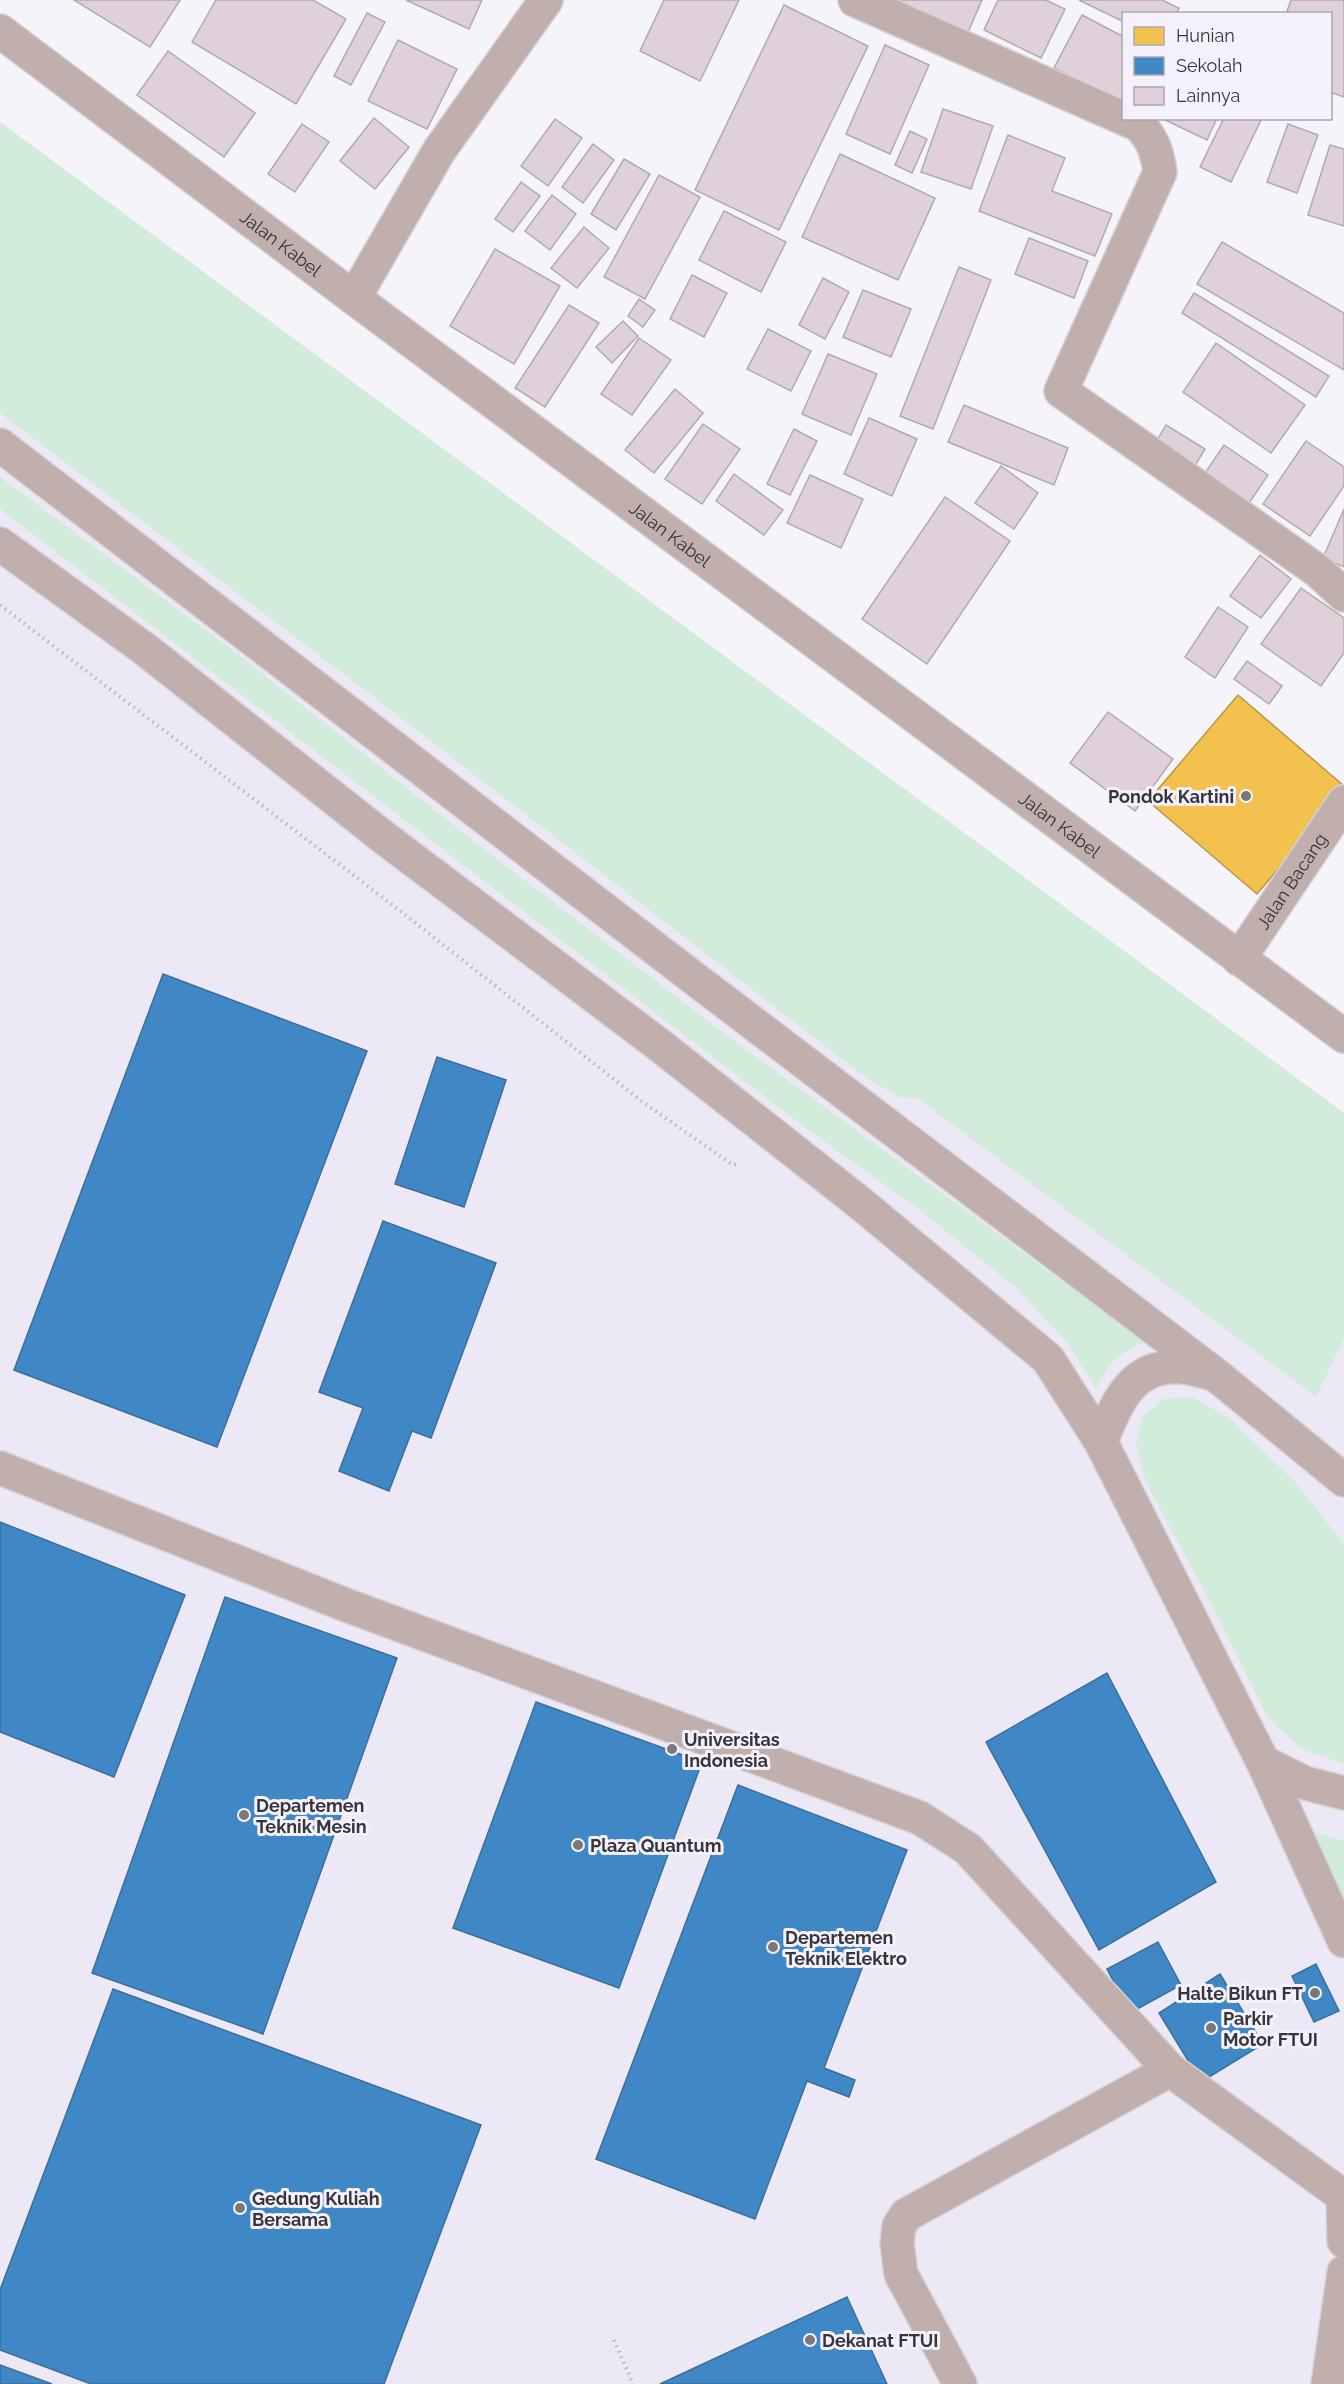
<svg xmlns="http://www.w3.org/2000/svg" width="1344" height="2384" viewBox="0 0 1344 2384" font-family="Raleway,sans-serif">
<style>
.education{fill:#ede8f6}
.green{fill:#d1ecda}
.homes{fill:#f2c14e;stroke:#ba9748;stroke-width:1.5}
.schools{fill:#3f88c5;stroke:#3c6f9b;stroke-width:1.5}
.building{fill:#e0d0d9;stroke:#afacaf;stroke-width:1.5}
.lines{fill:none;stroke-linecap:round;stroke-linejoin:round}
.minor-casing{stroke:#d3d2d7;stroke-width:36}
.path{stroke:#c0b6b6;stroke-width:4;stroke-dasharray:1.5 4.5;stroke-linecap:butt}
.minor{stroke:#c0afac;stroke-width:33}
.poi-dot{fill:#79787d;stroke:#f4f1fd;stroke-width:2}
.labels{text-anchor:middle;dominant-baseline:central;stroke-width:6;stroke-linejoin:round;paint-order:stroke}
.street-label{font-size:18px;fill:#36353a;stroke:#f4f1fd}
.poi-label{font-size:18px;font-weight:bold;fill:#36353a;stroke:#f4f1fd;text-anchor:start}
</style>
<rect width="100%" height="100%" fill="#f5f4fa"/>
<polygon class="education" points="0,122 1344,1113 1344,2384 0,2384"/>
<g class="green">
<polygon points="0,122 1344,1113 1344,1338 1316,1397 917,1098 898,1097 860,1073 362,688 0,413"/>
<path d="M0,477l235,175 245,194 245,188 420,308c-28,12 -35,19 -49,47l-27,-44 -53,-57 -94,-76 -123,-89 -799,-614z"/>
<polygon points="1193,1397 1230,1419 1295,1482 1344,1544 1344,1764 1302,1749 1268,1718 1211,1604 1146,1482 1136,1444 1143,1417 1163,1399"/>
<polygon points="1312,1831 1344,1841 1344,1904"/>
</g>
<polygon class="homes" points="1238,695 1344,786 1344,791 1257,894 1148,801"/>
<g class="schools">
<polygon points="163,974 367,1051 217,1447 14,1370"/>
<polygon points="437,1057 506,1080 464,1207 395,1184"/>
<polygon points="383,1221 496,1263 431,1438 412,1431 389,1491 339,1471 363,1408 319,1392"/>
<polygon points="0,1522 185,1595 114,1777 0,1732"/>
<polygon points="225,1597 397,1658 263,2034 92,1973"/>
<polygon points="1107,1673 1216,1882 1099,1950 986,1742"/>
<polygon points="536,1702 702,1762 619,1988 453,1928"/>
<polygon points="738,1785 907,1850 824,2068 855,2080 849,2097 807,2081 755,2219 596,2159"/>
<polygon points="1158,1942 1181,1985 1130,2013 1107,1969"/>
<polygon points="1316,1964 1339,2011 1314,2022 1292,1976"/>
<polygon points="1220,1974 1263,2044 1201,2082 1159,2013"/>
<polygon points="113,1989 481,2125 384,2384 91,2384 0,2350 0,2290"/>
<polygon points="847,2297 887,2384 660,2384"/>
<polygon points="0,2365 52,2384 0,2384"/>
</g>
<g class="building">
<polygon points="74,0 180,0 150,47"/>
<polygon points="216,0 313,0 346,19 296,104 192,42"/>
<polygon points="406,0 482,0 469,29"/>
<polygon points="664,0 739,0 700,81 640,51"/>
<polygon points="884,0 982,0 962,46"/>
<polygon points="998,0 1046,0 1065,9 1041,58 984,30"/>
<polygon points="1079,0 1162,0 1179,8 1176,14 1124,14 1124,22"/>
<polygon points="1291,0 1344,0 1344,97 1330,92 1330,14 1286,14"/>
<polygon points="784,5 868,46 779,230 695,190"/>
<polygon points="367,13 385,22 351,85 334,76"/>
<polygon points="1082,15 1124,37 1124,103 1054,68"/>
<polygon points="398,40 457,69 427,129 368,101"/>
<polygon points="885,45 929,65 890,154 846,134"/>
<polygon points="168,51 255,113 224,157 137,95"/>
<polygon points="943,109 993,126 971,189 921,172"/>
<polygon points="374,118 409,147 375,189 340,161"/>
<polygon points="1161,118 1217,118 1207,140"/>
<polygon points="1224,118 1262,118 1231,182 1200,167"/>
<polygon points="555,119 582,138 548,186 521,166"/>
<polygon points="302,124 329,142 295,192 268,174"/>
<polygon points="1288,124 1318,135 1297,193 1267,182"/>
<polygon points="910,131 927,139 912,173 895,165"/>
<polygon points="1008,135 1065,158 1052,191 1112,214 1095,256 979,211"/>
<polygon points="593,144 614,160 583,203 562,187"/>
<polygon points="1330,145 1344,149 1344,226 1308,215"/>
<polygon points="840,154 935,198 898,280 802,237"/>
<polygon points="624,159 650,174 616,230 591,214"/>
<polygon points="659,175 700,197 645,299 604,277"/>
<polygon points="521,182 540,196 513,232 495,219"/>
<polygon points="552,195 576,214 550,250 525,231"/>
<polygon points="724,211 786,242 761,292 699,260"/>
<polygon points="584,227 609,248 577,288 551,268"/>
<polygon points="1029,238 1088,261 1074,298 1015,274"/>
<polygon points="1222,242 1344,313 1344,370 1197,284"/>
<polygon points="495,249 560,286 514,364 450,326"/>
<polygon points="959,267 991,280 933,429 900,416"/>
<polygon points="692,275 727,293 704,337 670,319"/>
<polygon points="823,278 849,292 825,339 799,325"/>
<polygon points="863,290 911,309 891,357 843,337"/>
<polygon points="1194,293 1329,376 1316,397 1182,313"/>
<polygon points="639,299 655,310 643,327 628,316"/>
<polygon points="569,305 599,323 545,407 515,388"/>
<polygon points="623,321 638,336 612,363 596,347"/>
<polygon points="768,329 811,351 791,391 747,369"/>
<polygon points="639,338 671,360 632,415 601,394"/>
<polygon points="1216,343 1305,405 1271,453 1183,392"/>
<polygon points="828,354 877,374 851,435 802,414"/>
<polygon points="675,389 703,413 654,473 625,450"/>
<polygon points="964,405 1068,448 1054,485 948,442"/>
<polygon points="869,418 917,439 892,496 844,474"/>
<polygon points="703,424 740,449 702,504 665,479"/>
<polygon points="1166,425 1205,449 1190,474 1151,451"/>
<polygon points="794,429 817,441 790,495 767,484"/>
<polygon points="1306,441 1344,467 1344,486 1310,536 1263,504"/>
<polygon points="1224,445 1268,475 1243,512 1199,482"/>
<polygon points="1001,466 1038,493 1014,529 975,503"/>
<polygon points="734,474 783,510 764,535 716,501"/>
<polygon points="810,475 863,499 841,548 787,523"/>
<polygon points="945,497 1010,541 927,664 862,619"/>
<polygon points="1344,509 1344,567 1323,558"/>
<polygon points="1260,555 1291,579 1261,618 1230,596"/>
<polygon points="1301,588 1344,618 1344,653 1321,686 1261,644"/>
<polygon points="1218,607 1248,627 1215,678 1185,657"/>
<polygon points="1247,661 1282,686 1269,704 1234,679"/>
<polygon points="1108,712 1173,759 1135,811 1070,763"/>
</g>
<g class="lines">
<defs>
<g id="minor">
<path d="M855,0l284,125c14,14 18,27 21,47l-99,219 257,180 26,24"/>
<path id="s1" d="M0,31l354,267 990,738"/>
<polyline points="354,298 439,151 546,0"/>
<polyline points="0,445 691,976 1216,1375 1344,1480"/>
<polyline points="0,544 146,650 387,840 658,1044 860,1203 1048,1359 1101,1442 1263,1762 1344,1941"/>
<path id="s2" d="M1239,959l105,-157"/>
<path d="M1101,1442c16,-40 30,-78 81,-75 11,1 22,5 32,7"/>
<polyline points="0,1468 346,1605 920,1818 968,1849 1170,2070 1343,2196 1344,2241"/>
<polyline points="1263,1762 1305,1783 1344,1793"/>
<polyline points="960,2384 901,2274 897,2243 899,2226 906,2215 1170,2070"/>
<polyline points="1328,2384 1344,2272"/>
</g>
</defs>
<use href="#minor" class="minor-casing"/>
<g class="path">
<polyline points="0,605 408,917 644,1103 733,1165 739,1163"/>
<polyline points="614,2340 633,2384"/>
</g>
<use href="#minor" class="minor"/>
</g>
<g class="poi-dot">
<circle cx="1246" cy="796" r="6"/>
<circle cx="672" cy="1749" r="6"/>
<circle cx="244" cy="1815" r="6"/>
<circle cx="578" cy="1845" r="6"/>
<circle cx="773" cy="1947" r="6"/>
<circle cx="1315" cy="1993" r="6"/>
<circle cx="1211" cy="2028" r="6"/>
<circle cx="240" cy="2208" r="6"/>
<circle cx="810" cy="2340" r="6"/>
</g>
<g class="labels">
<g class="street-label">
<text stroke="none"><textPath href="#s1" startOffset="352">Jalan Kabel</textPath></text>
<text stroke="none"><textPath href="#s1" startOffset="838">Jalan Kabel</textPath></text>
<text stroke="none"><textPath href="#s1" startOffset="1324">Jalan Kabel</textPath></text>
<text stroke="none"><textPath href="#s2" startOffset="94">Jalan Bacang</textPath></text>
</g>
<g class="poi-label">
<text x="1234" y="796" text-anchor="end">Pondok Kartini</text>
<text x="684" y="1739">Universitas<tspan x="684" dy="21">Indonesia</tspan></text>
<text x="256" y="1805">Departemen<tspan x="256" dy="21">Teknik Mesin</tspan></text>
<text x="590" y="1845">Plaza Quantum</text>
<text x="785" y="1937">Departemen<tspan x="785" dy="21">Teknik Elektro</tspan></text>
<text x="1303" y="1993" text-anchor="end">Halte Bikun FT</text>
<text x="1223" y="2018">Parkir<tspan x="1223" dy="21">Motor FTUI</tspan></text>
<text x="252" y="2198">Gedung Kuliah<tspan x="252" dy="21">Bersama</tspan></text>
<text x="822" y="2340">Dekanat FTUI</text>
</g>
</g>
<rect x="1122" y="12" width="210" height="108" fill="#f4f1fd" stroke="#a8a6af" stroke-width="1.5"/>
<rect x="1134" y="27" width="30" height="18" fill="#f2c14e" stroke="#a8a6af" stroke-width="1.5"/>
<text x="1176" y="42" font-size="18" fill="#36353a">Hunian</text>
<rect x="1134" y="57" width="30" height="18" fill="#3f88c5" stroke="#a8a6af" stroke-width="1.5"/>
<text x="1176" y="72" font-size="18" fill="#36353a">Sekolah</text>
<rect x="1134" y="87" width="30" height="18" fill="#e0d0d9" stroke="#a8a6af" stroke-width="1.5"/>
<text x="1176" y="102" font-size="18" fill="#36353a">Lainnya</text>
</svg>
